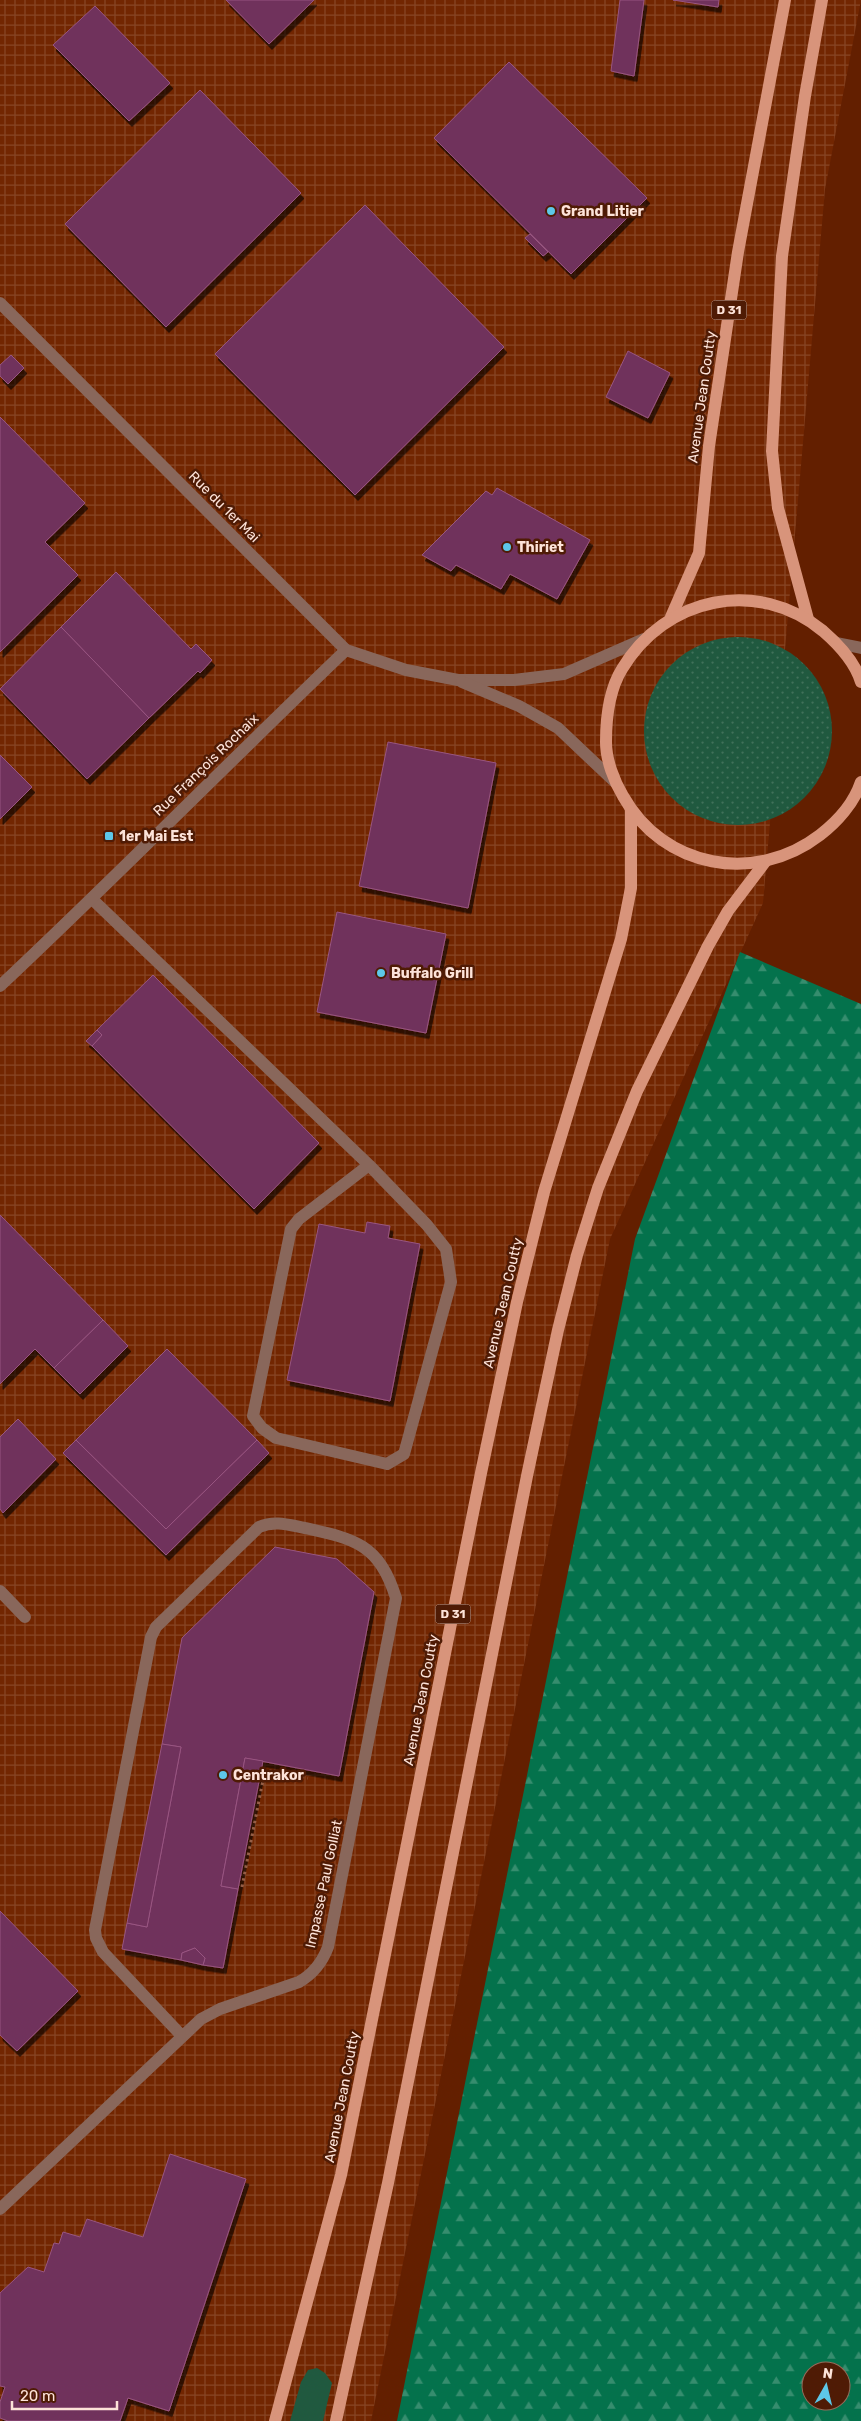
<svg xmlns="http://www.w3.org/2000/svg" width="861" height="2421" viewBox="0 0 861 2421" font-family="Rubik,sans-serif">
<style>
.industrial{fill:url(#industrial-grid)}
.grass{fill:url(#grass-dots)}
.forest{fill:url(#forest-firs);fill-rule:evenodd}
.garden{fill:#20593f}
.building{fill:#6f305b;stroke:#985581;filter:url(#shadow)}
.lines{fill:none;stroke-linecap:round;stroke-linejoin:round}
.path{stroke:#955e46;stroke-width:3;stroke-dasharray:2.5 4;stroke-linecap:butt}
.lane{stroke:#89675b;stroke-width:12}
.street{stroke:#89675b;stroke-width:12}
.primary{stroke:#d8947b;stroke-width:12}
.poi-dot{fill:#5dc7e8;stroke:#4f1b05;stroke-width:2}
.labels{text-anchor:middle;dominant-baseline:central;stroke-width:5;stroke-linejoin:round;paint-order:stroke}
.shield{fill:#4f1b05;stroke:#c9a799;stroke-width:1}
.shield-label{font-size:12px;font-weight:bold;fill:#fde3d9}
.poi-label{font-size:14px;font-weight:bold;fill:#fde3d9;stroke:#4f1b05;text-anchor:start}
.street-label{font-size:14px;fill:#fde3d9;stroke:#4f1b05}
</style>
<defs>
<pattern id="industrial-grid" width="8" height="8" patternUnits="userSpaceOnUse" patternTransform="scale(1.25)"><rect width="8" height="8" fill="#722601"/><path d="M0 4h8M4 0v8" fill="none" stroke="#874525"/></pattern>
<pattern id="grass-dots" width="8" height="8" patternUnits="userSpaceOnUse" patternTransform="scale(1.25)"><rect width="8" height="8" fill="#20593f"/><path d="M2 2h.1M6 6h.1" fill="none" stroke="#41715a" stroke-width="1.8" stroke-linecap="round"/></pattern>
<pattern id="forest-firs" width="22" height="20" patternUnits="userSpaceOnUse" patternTransform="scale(1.25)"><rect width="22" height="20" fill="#04724c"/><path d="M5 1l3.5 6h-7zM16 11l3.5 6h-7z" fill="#368d6e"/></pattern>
<filter id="shadow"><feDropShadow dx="3" dy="5.5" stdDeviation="0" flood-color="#0009"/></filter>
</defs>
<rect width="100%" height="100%" fill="#631f00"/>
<polygon class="industrial" points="0,0 861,0 825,189 763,903 610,1239 371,2421 0,2421"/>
<circle class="grass" cx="738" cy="731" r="94"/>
<path class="forest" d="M740,952l121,52v1417h-464l238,-1182zM811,2371h30v30h-30z"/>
<polygon class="garden" points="317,2368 325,2373 332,2383 323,2421 290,2421 301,2382 308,2370"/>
<g class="building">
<polygon points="226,0 314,0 269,44"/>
<polygon points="620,0 644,0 634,76 611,71"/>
<polygon points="673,0 719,0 718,7"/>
<polygon points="95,6 170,83 129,121 53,45"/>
<polygon points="509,62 647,198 571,274 434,138"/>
<polygon points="200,90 301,193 166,327 65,224"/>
<polygon points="365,205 504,347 355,495 215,354"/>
<polygon points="530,234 548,252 543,256 525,238"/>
<polygon points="628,351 670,373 648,418 606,397"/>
<polygon points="11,355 24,368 8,384 0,376 0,365"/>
<polygon points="0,417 85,503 45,542 78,575 0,652"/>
<polygon points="497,488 590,540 557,599 510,574 501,589 456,565 451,571 422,555 486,491 492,495"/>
<polygon points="116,572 191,649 196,644 212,660 200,673 198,671 149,718 61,627"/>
<polygon points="61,627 149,718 87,779 0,689"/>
<polygon points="388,742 496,763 468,908 359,886"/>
<polygon points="0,755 32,787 0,819"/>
<polygon points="337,912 446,934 426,1033 317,1012"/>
<polygon points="153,975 319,1143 254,1209 92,1046 102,1035 97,1030"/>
<polygon points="97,1030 102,1035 92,1046 86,1041"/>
<polygon points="0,1215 103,1320 54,1368 35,1349 0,1384"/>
<polygon points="367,1222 390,1226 388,1238 420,1244 390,1401 287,1380 319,1224 365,1233"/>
<polygon points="103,1320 128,1346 80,1394 54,1368"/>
<polygon points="167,1349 257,1440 166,1529 76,1440"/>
<polygon points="18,1419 56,1459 3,1513 0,1509 0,1437"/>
<polygon points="76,1440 166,1529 257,1440 269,1453 166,1555 63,1453"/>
<polygon points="275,1547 337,1559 374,1592 339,1776 245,1758 221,1886 238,1889 223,1968 203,1965 205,1958 195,1948 182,1953 181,1960 122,1949 127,1923 147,1927 181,1747 162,1744 182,1638"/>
<polygon points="162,1744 181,1747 147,1927 127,1923"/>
<polygon points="245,1758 263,1761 238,1889 221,1886"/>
<polygon points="0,1911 78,1991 17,2051 0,2035"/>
<polygon points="195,1948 205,1958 203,1965 181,1960 182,1953"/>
<polygon points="170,2154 246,2179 169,2411 128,2398 120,2421 8,2421 0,2418 0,2402 5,2387 0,2386 0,2293 28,2267 44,2272 54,2243 59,2244 63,2232 80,2237 87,2219 143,2237"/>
</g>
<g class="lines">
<polyline class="path" points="242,1887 265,1770 308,1778"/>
<g class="lane">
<polyline points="837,643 861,648"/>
<polyline points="92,899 369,1165 427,1225 446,1249 451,1282 404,1454 387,1464 276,1438 262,1428 253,1416 291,1229 299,1219 369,1165"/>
<polyline points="0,1591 25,1617"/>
<path d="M0,2209l201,-190 19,-10 79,-27c14,-8 23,-19 29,-35l68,-349c-17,-54 -41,-59 -91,-70 -16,-3 -30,-8 -46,-1l-103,100 -5,10 -56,293 1,8 7,14 79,84"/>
</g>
<g class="street">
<polyline points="0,303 346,650 406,670 458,680 514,680 564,674 644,639"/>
<polyline points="462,682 519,706 558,728 615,782"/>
<path d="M0,986c117,-110 230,-225 346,-336"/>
</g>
<g class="primary">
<polyline points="671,617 699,553 709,446 738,252 785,0"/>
<polyline points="808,619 778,508 772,451 782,256 805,96 822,0"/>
<path d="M861,682c-6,-20 -23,-38 -38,-51 -66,-54 -158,-34 -201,38 -13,21 -16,49 -16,73 0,18 8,39 17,54 40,72 132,89 197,39 17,-13 34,-32 41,-53"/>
<polyline points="275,2421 341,2175 481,1473 517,1302 544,1192 621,939 631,888 631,810"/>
<polyline points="336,2421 388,2183 527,1476 558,1330 577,1255 598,1188 637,1091 708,946 728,911 765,862"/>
</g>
</g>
<g class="poi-dot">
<circle cx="551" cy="211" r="5"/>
<circle cx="507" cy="547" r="5"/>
<rect x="104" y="831" width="10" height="10" rx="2.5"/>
<circle cx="381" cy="973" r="5"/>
<circle cx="223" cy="1775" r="5"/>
</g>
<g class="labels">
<g class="shield">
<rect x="711.5" y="300.5" width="35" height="19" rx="4"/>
<rect x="435.5" y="1604.5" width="35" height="19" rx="4"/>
</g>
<g class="shield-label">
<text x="729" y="310">D 31</text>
<text x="453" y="1614">D 31</text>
</g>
<g class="poi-label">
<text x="561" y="211">Grand Litier</text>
<text x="517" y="547">Thiriet</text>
<text x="119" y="836">1er Mai Est</text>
<text x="391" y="973">Buffalo Grill</text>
<text x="233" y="1775">Centrakor</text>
</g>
<g class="street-label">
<text transform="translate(702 397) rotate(-82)">Avenue Jean Coutty</text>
<text transform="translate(224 507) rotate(45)">Rue du 1er Mai</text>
<text transform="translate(206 765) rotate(-44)">Rue François Rochaix</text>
<text transform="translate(503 1303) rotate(-77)">Avenue Jean Coutty</text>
<text transform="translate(421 1700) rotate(-79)">Avenue Jean Coutty</text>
<text transform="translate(324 1884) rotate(-78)">Impasse Paul Golliat</text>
<text transform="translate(342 2097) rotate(-79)">Avenue Jean Coutty</text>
</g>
</g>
<g transform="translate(826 2386) rotate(8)"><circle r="24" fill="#4f1b05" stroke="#956b5a"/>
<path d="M0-4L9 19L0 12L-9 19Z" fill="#5dc7e8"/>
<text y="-8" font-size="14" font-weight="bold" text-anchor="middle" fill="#fde3d9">N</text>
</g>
<path d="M12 2401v8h105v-8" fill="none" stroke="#fde3d9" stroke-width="2.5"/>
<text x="20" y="2401" font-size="15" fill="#fde3d9" stroke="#4f1b05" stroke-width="4" paint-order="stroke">20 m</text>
</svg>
